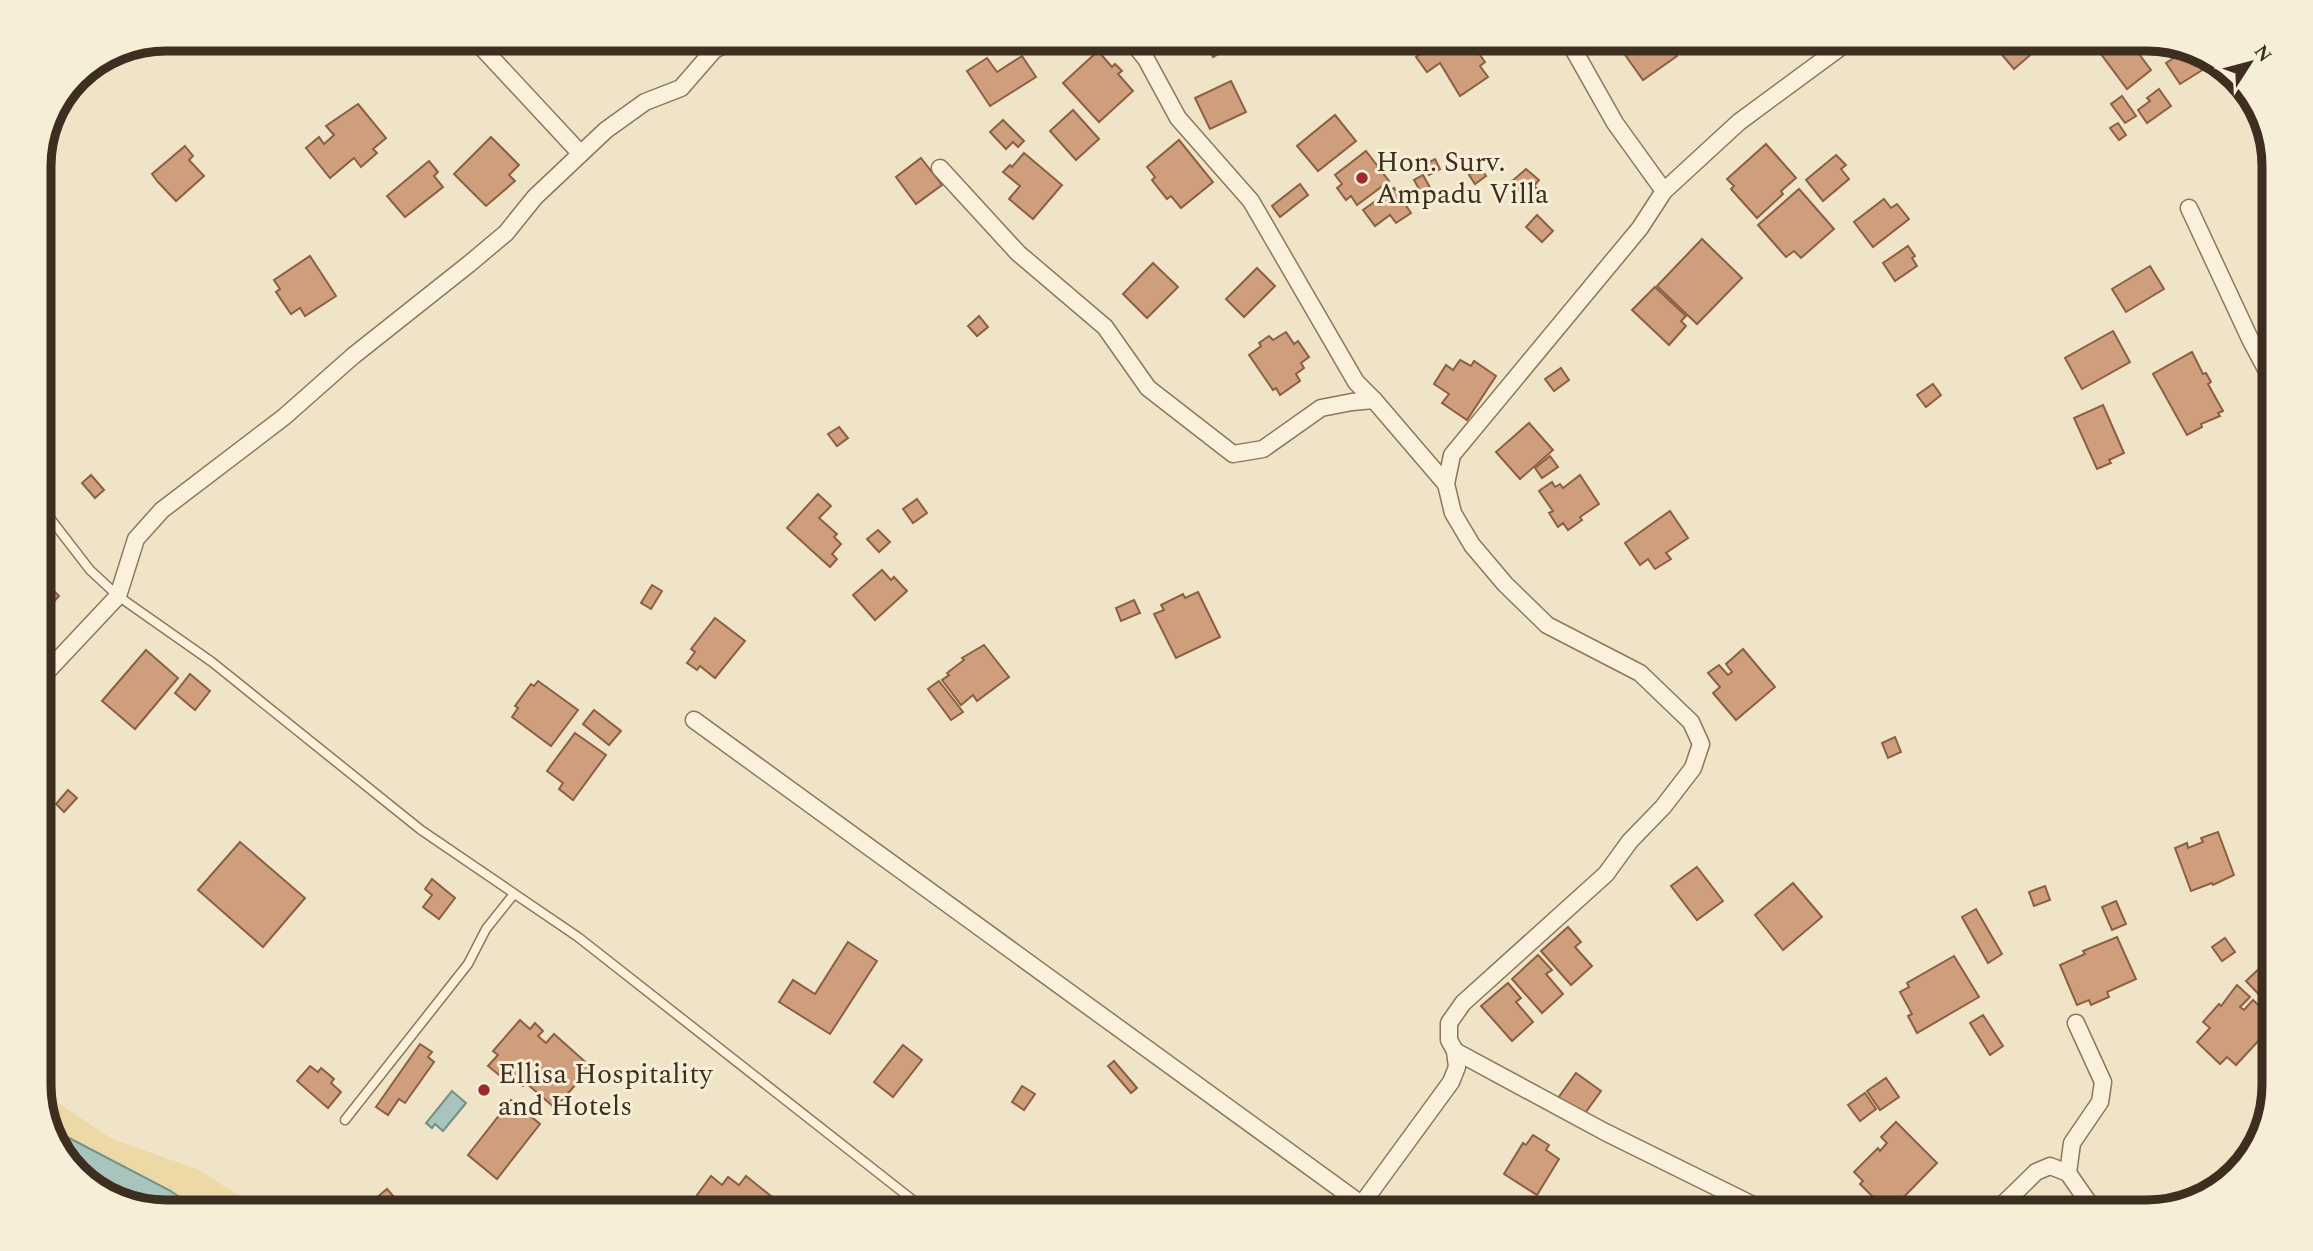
<svg xmlns="http://www.w3.org/2000/svg" width="2313" height="1251" viewBox="0 0 2313 1251" font-family="Spectral,serif">
<style>
.sand{fill:#ecd9a5}
.water{fill:#a9c4bc;stroke:#6f938a;stroke-width:2}
.building{fill:#cf9f7d;stroke:#8d5f41;stroke-width:2}
.lines{fill:none;stroke-linecap:round;stroke-linejoin:round}
.service-casing{stroke:#8d765c;stroke-width:11}
.minor-casing{stroke:#8d765c;stroke-width:19}
.service{stroke:#faf1dc;stroke-width:8}
.minor{stroke:#faf1dc;stroke-width:16}
.poi-dot{fill:#9e2a2b;stroke:#f7eed8;stroke-width:2.5}
.labels{text-anchor:middle;dominant-baseline:central;stroke-width:6;stroke-linejoin:round;paint-order:stroke}
.poi-label{font-size:28px;fill:#3d2e20;stroke:#f7eed8;text-anchor:start}
.rim{fill:none;stroke:#3d2e20;stroke-width:9}
</style>
<rect width="100%" height="100%" fill="#f0e4c8"/>
<polygon class="sand" points="39,1090 112,1139 197,1169 265,1212 203,1212 169,1190 50,1128"/>
<g class="water">
<polygon points="452,1091 466,1103 443,1131 435,1124 432,1128 426,1123"/>
<polygon points="50,1128 169,1190 203,1212 166,1212 109,1199 60,1156"/>
</g>
<g class="building">
<polygon points="1203,38 1245,38 1245,39 1213,57"/>
<polygon points="1442,38 1468,38 1469,40 1477,38 1484,48 1478,52 1485,62 1480,66 1488,77 1460,96 1440,63 1427,72 1416,57"/>
<polygon points="1613,38 1665,38 1677,56 1643,80"/>
<polygon points="1998,38 2039,38 2043,44 2014,69 1992,43"/>
<polygon points="2089,38 2127,38 2151,70 2127,89"/>
<polygon points="2189,48 2204,52 2212,64 2180,84 2166,63"/>
<polygon points="1098,51 1112,67 1115,64 1122,71 1118,74 1133,91 1099,122 1063,83"/>
<polygon points="1022,56 1036,77 990,106 967,71 987,58 997,72"/>
<polygon points="74,81 82,92 68,102 66,99"/>
<polygon points="1231,81 1246,112 1210,129 1195,98"/>
<polygon points="2159,89 2171,106 2147,123 2138,110 2150,101 2147,98"/>
<polygon points="2122,96 2136,116 2125,123 2111,104"/>
<polygon points="358,104 386,138 373,149 377,153 361,167 354,158 330,178 306,148 319,137 324,144 334,135 326,126"/>
<polygon points="1073,110 1099,139 1076,160 1050,131"/>
<polygon points="1335,115 1356,141 1318,171 1297,146"/>
<polygon points="1003,120 1024,141 1018,147 1013,142 1006,149 990,132"/>
<polygon points="2118,123 2126,135 2119,140 2110,128"/>
<polygon points="491,137 519,165 509,175 515,181 486,206 454,174"/>
<polygon points="1179,140 1213,182 1181,208 1171,196 1167,199 1152,180 1155,177 1147,167"/>
<polygon points="1766,144 1796,178 1781,191 1783,194 1757,218 1731,189 1734,186 1727,179"/>
<polygon points="185,146 193,156 189,160 204,176 176,201 158,182 152,174"/>
<polygon points="1366,151 1389,181 1357,205 1351,196 1346,200 1337,188 1342,184 1335,175"/>
<polygon points="1024,153 1062,185 1033,219 1009,199 1020,186 1003,172 1010,165 1012,167"/>
<polygon points="1836,155 1846,165 1841,169 1849,179 1823,201 1806,180"/>
<polygon points="921,158 942,185 916,204 896,177"/>
<polygon points="1435,159 1440,169 1429,175 1424,165"/>
<polygon points="429,161 438,172 434,176 443,187 405,217 387,196"/>
<polygon points="1480,167 1486,176 1475,184 1469,175"/>
<polygon points="1526,169 1539,180 1534,186 1542,193 1535,203 1510,183"/>
<polygon points="1423,175 1433,193 1424,198 1414,180"/>
<polygon points="1300,184 1308,195 1280,217 1272,206"/>
<polygon points="1394,188 1411,213 1396,223 1390,215 1375,226 1363,210"/>
<polygon points="1799,189 1834,229 1801,258 1794,251 1786,257 1758,225"/>
<polygon points="1884,199 1891,208 1897,204 1909,219 1873,247 1854,222"/>
<polygon points="1537,215 1553,231 1542,242 1526,227"/>
<polygon points="1702,239 1742,278 1697,324 1657,286"/>
<polygon points="1908,246 1915,256 1912,258 1917,266 1895,281 1883,263"/>
<polygon points="310,256 336,296 305,316 300,308 291,314 276,292 280,289 274,280"/>
<polygon points="1153,263 1178,287 1147,318 1123,294"/>
<polygon points="2150,266 2164,289 2126,312 2112,289"/>
<polygon points="1257,268 1275,286 1244,317 1226,299"/>
<polygon points="1655,287 1686,316 1681,321 1686,326 1669,345 1632,310"/>
<polygon points="979,316 988,327 977,336 968,326"/>
<polygon points="2113,331 2130,362 2082,389 2065,358"/>
<polygon points="1286,332 1294,344 1298,341 1309,357 1301,363 1304,368 1296,374 1300,381 1280,395 1276,388 1273,390 1249,355 1261,346 1259,343 1269,336 1273,340"/>
<polygon points="2192,352 2203,374 2206,373 2211,382 2208,384 2223,411 2218,413 2220,416 2201,424 2202,427 2187,435 2153,374"/>
<polygon points="1460,360 1471,366 1474,361 1496,376 1467,420 1442,403 1449,394 1434,384 1446,365 1453,370"/>
<polygon points="1561,368 1569,380 1554,391 1545,379"/>
<polygon points="1933,384 1941,395 1926,407 1917,395"/>
<polygon points="2103,405 2124,453 2109,460 2111,463 2097,469 2074,418"/>
<polygon points="1529,423 1553,450 1520,479 1496,452"/>
<polygon points="839,427 848,438 837,446 828,434"/>
<polygon points="2274,429 2274,450 2266,454 2259,435"/>
<polygon points="1550,456 1558,467 1542,478 1535,468"/>
<polygon points="91,475 104,490 95,498 82,483"/>
<polygon points="1580,475 1599,504 1580,517 1582,520 1568,530 1563,523 1558,527 1549,513 1553,511 1539,491 1552,482 1555,487 1560,484 1563,488"/>
<polygon points="818,494 831,506 819,518 837,534 834,537 841,544 832,554 837,559 830,567 787,528"/>
<polygon points="917,499 927,513 913,523 903,509"/>
<polygon points="1670,511 1688,538 1666,553 1671,559 1655,569 1648,559 1640,565 1625,543"/>
<polygon points="878,530 890,542 879,552 867,539"/>
<polygon points="882,570 891,580 894,577 907,591 875,620 853,595"/>
<polygon points="39,576 59,596 39,618"/>
<polygon points="652,585 662,591 651,609 641,603"/>
<polygon points="1198,592 1220,637 1176,658 1154,614 1164,610 1161,605 1183,594 1185,598"/>
<polygon points="1134,600 1140,613 1121,621 1116,608"/>
<polygon points="715,618 745,641 715,678 700,666 697,670 687,663 695,652 691,649"/>
<polygon points="984,645 1009,677 977,701 973,695 961,705 942,680 949,675 947,673 964,660 962,658"/>
<polygon points="1743,649 1775,687 1736,720 1713,693 1720,687 1708,673 1719,665 1728,675 1732,672 1726,664"/>
<polygon points="146,650 178,678 135,729 102,701"/>
<polygon points="190,674 210,691 195,710 175,693"/>
<polygon points="538,681 578,710 551,746 512,717 518,708 515,706 531,684 534,686"/>
<polygon points="939,681 963,712 951,720 928,689"/>
<polygon points="594,710 621,731 609,745 583,724"/>
<polygon points="575,733 606,755 573,800 559,789 563,783 547,771"/>
<polygon points="1895,737 1901,752 1888,758 1882,743"/>
<polygon points="2274,770 2274,805 2273,806 2260,777"/>
<polygon points="68,790 77,798 64,812 56,804"/>
<polygon points="2218,832 2234,875 2213,885 2212,883 2191,891 2175,848 2187,843 2188,848 2203,842 2201,838"/>
<polygon points="240,842 305,898 263,947 198,890"/>
<polygon points="1697,867 1723,901 1697,920 1671,886"/>
<polygon points="432,879 455,898 439,919 423,907 432,895 425,889"/>
<polygon points="1793,883 1822,917 1783,950 1755,915"/>
<polygon points="2045,886 2050,900 2034,906 2029,892"/>
<polygon points="2116,901 2126,924 2112,930 2102,907"/>
<polygon points="1976,909 2002,954 1988,963 1962,917"/>
<polygon points="1568,927 1581,942 1575,947 1592,966 1571,985 1541,951"/>
<polygon points="2117,937 2136,979 2107,992 2109,997 2091,1005 2089,1000 2077,1005 2060,965 2085,954 2083,951"/>
<polygon points="2225,938 2235,952 2222,961 2212,947"/>
<polygon points="848,942 877,961 830,1034 779,1002 793,980 815,994"/>
<polygon points="1538,955 1552,970 1546,974 1563,994 1542,1013 1512,979"/>
<polygon points="1954,956 1979,997 1917,1033 1908,1016 1912,1014 1900,992 1909,987 1907,983"/>
<polygon points="2262,966 2274,979 2274,1000 2269,1005 2246,981"/>
<polygon points="1508,983 1521,998 1516,1002 1533,1022 1512,1041 1481,1006"/>
<polygon points="2237,985 2250,997 2240,1007 2244,1010 2253,1000 2274,1020 2274,1024 2236,1065 2227,1057 2220,1064 2197,1042 2210,1028 2203,1022 2219,1004 2221,1006"/>
<polygon points="1983,1015 2003,1046 1990,1055 1970,1023"/>
<polygon points="520,1020 530,1029 535,1023 543,1031 538,1036 546,1043 554,1034 591,1067 555,1108 526,1083 523,1086 514,1078 509,1083 488,1066 498,1055 493,1051"/>
<polygon points="420,1044 432,1052 428,1057 434,1062 405,1103 399,1099 388,1115 376,1107"/>
<polygon points="903,1045 922,1060 893,1097 874,1082"/>
<polygon points="1114,1061 1137,1088 1131,1093 1108,1066"/>
<polygon points="310,1066 318,1072 321,1068 334,1079 331,1083 341,1092 328,1108 297,1081"/>
<polygon points="1576,1073 1601,1091 1583,1116 1558,1098"/>
<polygon points="1886,1078 1899,1097 1880,1110 1867,1091"/>
<polygon points="1022,1086 1035,1094 1024,1110 1012,1102"/>
<polygon points="1865,1093 1876,1109 1860,1121 1848,1105"/>
<polygon points="511,1100 540,1124 497,1179 468,1155"/>
<polygon points="1896,1122 1937,1163 1892,1209 1885,1202 1882,1206 1860,1184 1863,1181 1854,1172 1878,1148 1880,1151 1887,1143 1881,1137"/>
<polygon points="1533,1135 1549,1145 1546,1150 1559,1159 1537,1195 1504,1174 1523,1143 1526,1145"/>
<polygon points="711,1176 722,1185 728,1177 739,1185 746,1176 777,1201 768,1212 691,1212 702,1199 697,1195"/>
<polygon points="387,1189 407,1212 366,1212 363,1209"/>
</g>
<g class="lines">
<defs>
<g id="service">
<polyline points="39,504 90,570 118,596 212,662 421,830 578,937 928,1212"/>
<polyline points="345,1120 468,964 486,929 514,894"/>
</g>
<g id="minor">
<polyline points="473,38 580,153"/>
<polyline points="1129,38 1146,59 1178,118 1251,201 1356,382 1374,400"/>
<polyline points="1567,38 1615,123 1664,191"/>
<polyline points="940,168 1018,253 1105,327 1148,388 1233,454 1263,449 1321,408 1352,402 1374,400 1446,484"/>
<polyline points="2189,208 2251,341 2274,384"/>
<polyline points="39,680 118,596 136,539 162,510 284,417 353,356 469,264 506,233 535,197 606,130 645,102 681,88 714,50 738,38"/>
<polyline points="694,720 1361,1204"/>
<polyline points="1455,1051 1605,1132 1767,1212"/>
<polyline points="2068,1173 2072,1143 2100,1102 2103,1082 2076,1023"/>
<polyline points="1356,1212 1451,1082 1457,1067 1455,1051 1449,1040 1449,1023 1463,1003 1606,874 1630,841 1663,807 1693,768 1701,744 1691,722 1640,673 1547,625 1505,584 1472,545 1453,513 1446,484 1452,455 1640,228 1664,191 1739,122 1853,38"/>
<polyline points="1995,1212 2036,1172 2050,1166 2068,1173 2095,1212"/>
</g>
</defs>
<use href="#service" class="service-casing"/>
<use href="#minor" class="minor-casing"/>
<use href="#service" class="service"/>
<use href="#minor" class="minor"/>
</g>
<g class="poi-dot">
<circle cx="1362" cy="178" r="7"/>
<circle cx="484" cy="1090" r="7"/>
</g>
<g class="labels">
<g class="poi-label">
<text x="1376" y="162">Hon. Surv.<tspan x="1376" dy="32">Ampadu Villa</tspan></text>
<text x="498" y="1074">Ellisa Hospitality<tspan x="498" dy="32">and Hotels</tspan></text>
</g>
</g>
<path d="M0 0H2313V1251H0ZM166 51H2147A115 115 0 0 1 2262 166V1085A115 115 0 0 1 2147 1200H166A115 115 0 0 1 51 1085V166A115 115 0 0 1 166 51Z" fill="#f7eed8" fill-rule="evenodd"/>
<path class="rim" d="M166 51H2147A115 115 0 0 1 2262 166V1085A115 115 0 0 1 2147 1200H166A115 115 0 0 1 51 1085V166A115 115 0 0 1 166 51Z"/>
<g transform="translate(2250 63) rotate(54)" stroke="#f7eed8" stroke-width="5" paint-order="stroke">
<path d="M0-5L12 26L0 18L-12 26Z" fill="#3d2e20"/>
<text y="-10" font-size="19" font-weight="bold" text-anchor="middle" fill="#3d2e20">N</text>
</g>
</svg>
